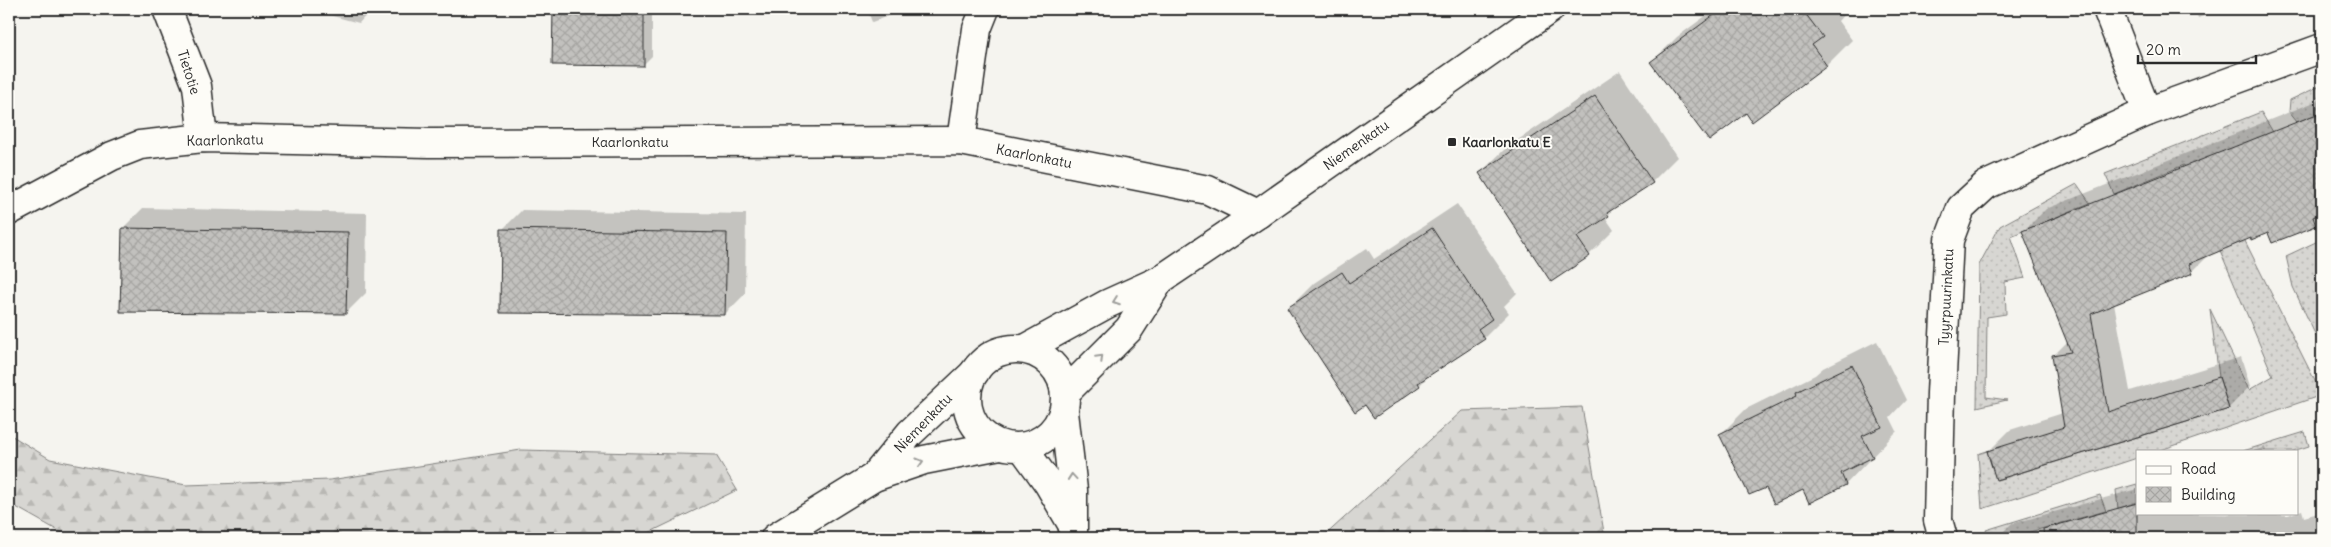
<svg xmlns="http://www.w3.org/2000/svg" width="2331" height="547" viewBox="0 0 2331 547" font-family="Delius,sans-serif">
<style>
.grass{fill:url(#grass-dots);stroke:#81807e}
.forest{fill:url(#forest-firs);stroke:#81807e}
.shadow{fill:#0003}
.building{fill:url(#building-cross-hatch);stroke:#2b2b2b}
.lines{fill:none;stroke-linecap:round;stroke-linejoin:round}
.minor-casing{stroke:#2b2b2b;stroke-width:31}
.minor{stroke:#fdfcf7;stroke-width:28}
.oneway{stroke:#9e9e9b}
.poi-dot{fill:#2b2b2b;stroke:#fdfcf7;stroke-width:2}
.labels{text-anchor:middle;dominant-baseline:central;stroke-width:4;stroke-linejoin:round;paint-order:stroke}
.street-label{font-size:14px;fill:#2b2b2b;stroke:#fdfcf7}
.poi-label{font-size:14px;font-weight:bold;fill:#2b2b2b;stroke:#fdfcf7;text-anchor:start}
</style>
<defs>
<pattern id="grass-dots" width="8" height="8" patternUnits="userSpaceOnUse" patternTransform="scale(1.25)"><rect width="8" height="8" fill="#d7d6d2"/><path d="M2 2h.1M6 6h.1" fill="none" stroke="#b9b8b4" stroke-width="1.8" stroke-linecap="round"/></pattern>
<pattern id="forest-firs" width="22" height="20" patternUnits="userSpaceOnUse" patternTransform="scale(1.25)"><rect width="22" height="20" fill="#d7d6d2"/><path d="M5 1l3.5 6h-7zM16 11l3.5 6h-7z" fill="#b9b8b4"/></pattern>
<pattern id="building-cross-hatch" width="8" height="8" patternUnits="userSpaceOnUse" patternTransform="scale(1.25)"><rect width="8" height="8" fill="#c2c1be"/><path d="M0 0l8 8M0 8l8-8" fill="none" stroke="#a7a6a3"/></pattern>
</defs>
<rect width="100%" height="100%" fill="#f5f4ef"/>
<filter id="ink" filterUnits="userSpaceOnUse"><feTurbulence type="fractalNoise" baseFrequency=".02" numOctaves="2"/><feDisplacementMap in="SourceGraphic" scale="10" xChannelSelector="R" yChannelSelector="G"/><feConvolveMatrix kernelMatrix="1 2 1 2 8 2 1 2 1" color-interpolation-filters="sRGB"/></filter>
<g filter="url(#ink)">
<g class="grass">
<polygon points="2322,85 2322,112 2297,122 2289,112 2290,100"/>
<polygon points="2261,112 2273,132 2215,181 2322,395 2158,451 2137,451 2137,458 1982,509 1978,454 1987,451 1997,480 2229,409 2219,377 2210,309 2249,390 2273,376 2184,165 2114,194 2105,174"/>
<polygon points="2077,184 2090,203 2011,236 2025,278 2005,282 2006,314 1987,317 1986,397 2007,400 1977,407 1979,265 2000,226"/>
<polygon points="2318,241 2322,249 2322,349 2293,287 2286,256"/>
<polygon points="2305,432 2309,446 2293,451 2243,451"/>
<polygon points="2137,484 2137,502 2118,509 2116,490"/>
<polygon points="2100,495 2106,511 2008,538 1989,538 1986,530"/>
</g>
<g class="forest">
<polygon points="1582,407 1605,538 1322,538 1462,411"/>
<polygon points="9,434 50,459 186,485 330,480 521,450 716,455 737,490 638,538 71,538 9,503"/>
</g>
<g class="shadow">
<polygon points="331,9 372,9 359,23 329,15"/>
<polygon points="554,9 652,9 652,56 643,65 553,63"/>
<polygon points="867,9 907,9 872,22"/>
<polygon points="1715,9 1846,9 1847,11 1838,21 1852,40 1827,65 1752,120 1746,111 1652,62 1677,37"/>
<polygon points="2195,9 2223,9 2198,18"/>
<polygon points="1620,71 1677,157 1652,182 1618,204 1605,217 1614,230 1589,255 1480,173 1506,148"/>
<polygon points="2322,99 2322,222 2273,242 2269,231 2251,236 2211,253 2192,272 2114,303 2130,391 2241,357 2250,386 2229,408 1997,478 1989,451 2010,430 2063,413 2053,356 2068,341 2024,231 2046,209"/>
<polygon points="1457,204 1517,293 1504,306 1509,313 1484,338 1433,371 1420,385 1289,308 1314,283 1367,248 1374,259"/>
<polygon points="143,208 367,213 366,293 346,313 123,228"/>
<polygon points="522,210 746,214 745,294 725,314 502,230"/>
<polygon points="1877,341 1906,400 1890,417 1897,431 1846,484 1809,502 1804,489 1766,486 1721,434 1746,409 1815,375 1823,368"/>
<polygon points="2265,447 2266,451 2254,451"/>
<polygon points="2137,489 2137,513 2288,515 2302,510 2304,517 2322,512 2322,538 2150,538 2148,531 2120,538 1997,538 2011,524"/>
</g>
<g class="building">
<polygon points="553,9 644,9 644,66 552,65"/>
<polygon points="1722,9 1802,9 1823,37 1812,45 1827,66 1752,122 1746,113 1709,141 1650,62"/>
<polygon points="1595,96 1653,183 1607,213 1609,216 1577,237 1590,256 1551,282 1479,173"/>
<polygon points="2322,112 2322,213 2313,217 2316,226 2272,243 2268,233 2251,240 2251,238 2189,264 2193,273 2091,314 2108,412 2219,377 2229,409 1996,480 1987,451 2064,427 2052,355 2071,352 2022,231"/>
<polygon points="122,228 348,232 346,314 120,312"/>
<polygon points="1432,228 1492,319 1478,329 1485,339 1418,383 1420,386 1374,418 1365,405 1355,412 1287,308 1342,272 1349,283"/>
<polygon points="501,229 727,233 725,315 500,313"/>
<polygon points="1852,365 1882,427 1862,436 1873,457 1841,473 1846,485 1809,503 1803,490 1774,504 1766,488 1749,495 1719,434 1797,396 1796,392"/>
<polygon points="2137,503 2137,538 2044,538 2043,529"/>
</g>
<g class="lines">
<defs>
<g id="minor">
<polyline points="167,9 197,86 203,138"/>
<polyline points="2107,9 2147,112"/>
<polyline points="961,141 977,29 985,9"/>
<polyline points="9,211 112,156 140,145 203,138 429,143 961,141 1208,190 1258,214"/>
<circle cx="1016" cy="398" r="49"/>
<polyline points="1025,349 1107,304 1160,280 1258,214 1550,9"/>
<polyline points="1066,392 1129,329 1160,280"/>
<polyline points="1064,412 1073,490 1073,538"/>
<polyline points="1022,447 1048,483 1072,524"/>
<polyline points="874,477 910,433 975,372"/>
<polyline points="775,538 874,477 924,460 1000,445"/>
<polyline points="1943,538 1938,520 1941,393 1949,240 1961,208 1986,185 2147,112 2322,48"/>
</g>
</defs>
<use href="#minor" class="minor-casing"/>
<use href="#minor" class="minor"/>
</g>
<defs><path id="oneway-chevron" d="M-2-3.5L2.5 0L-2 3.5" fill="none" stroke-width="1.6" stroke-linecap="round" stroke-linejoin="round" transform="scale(1.25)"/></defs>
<g class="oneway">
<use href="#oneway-chevron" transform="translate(1116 301) rotate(160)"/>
<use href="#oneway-chevron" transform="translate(1100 358) rotate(-45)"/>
<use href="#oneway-chevron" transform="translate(920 462) rotate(-17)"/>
<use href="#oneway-chevron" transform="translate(1072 477) rotate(-95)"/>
</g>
</g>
<rect class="poi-dot" x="1447" y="137" width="10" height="10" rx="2.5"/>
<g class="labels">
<g class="street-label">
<text transform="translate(189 72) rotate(72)">Tietotie</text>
<text transform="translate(225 140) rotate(-1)">Kaarlonkatu</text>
<text x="630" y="142">Kaarlonkatu</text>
<text transform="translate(1356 145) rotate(-35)">Niemenkatu</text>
<text transform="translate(1034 156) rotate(11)">Kaarlonkatu</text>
<text transform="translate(1946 297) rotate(-87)">Tyyrpuurinkatu</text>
<text transform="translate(923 423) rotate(-46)">Niemenkatu</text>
</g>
<g class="poi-label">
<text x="1462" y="142">Kaarlonkatu E</text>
</g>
</g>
<rect width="2331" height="547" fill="none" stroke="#fdfcf7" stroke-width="30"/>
<rect x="15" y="15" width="2301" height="517" fill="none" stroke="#2b2b2b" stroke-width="2" filter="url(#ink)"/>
<rect x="2136" y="450" width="162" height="65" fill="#fdfcf7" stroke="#a9a8a5"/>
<rect x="2146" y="466" width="25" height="8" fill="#fdfcf7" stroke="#a9a8a5"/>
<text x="2181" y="474" font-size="15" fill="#2b2b2b">Road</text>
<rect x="2146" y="487" width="25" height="15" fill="url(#building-cross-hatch)" stroke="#a9a8a5"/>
<text x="2181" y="500" font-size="15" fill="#2b2b2b">Building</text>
<path d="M2138 55v8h118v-8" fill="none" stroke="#2b2b2b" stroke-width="2.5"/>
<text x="2146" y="55" font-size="15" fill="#2b2b2b" stroke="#fdfcf7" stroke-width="4" paint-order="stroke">20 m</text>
</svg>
